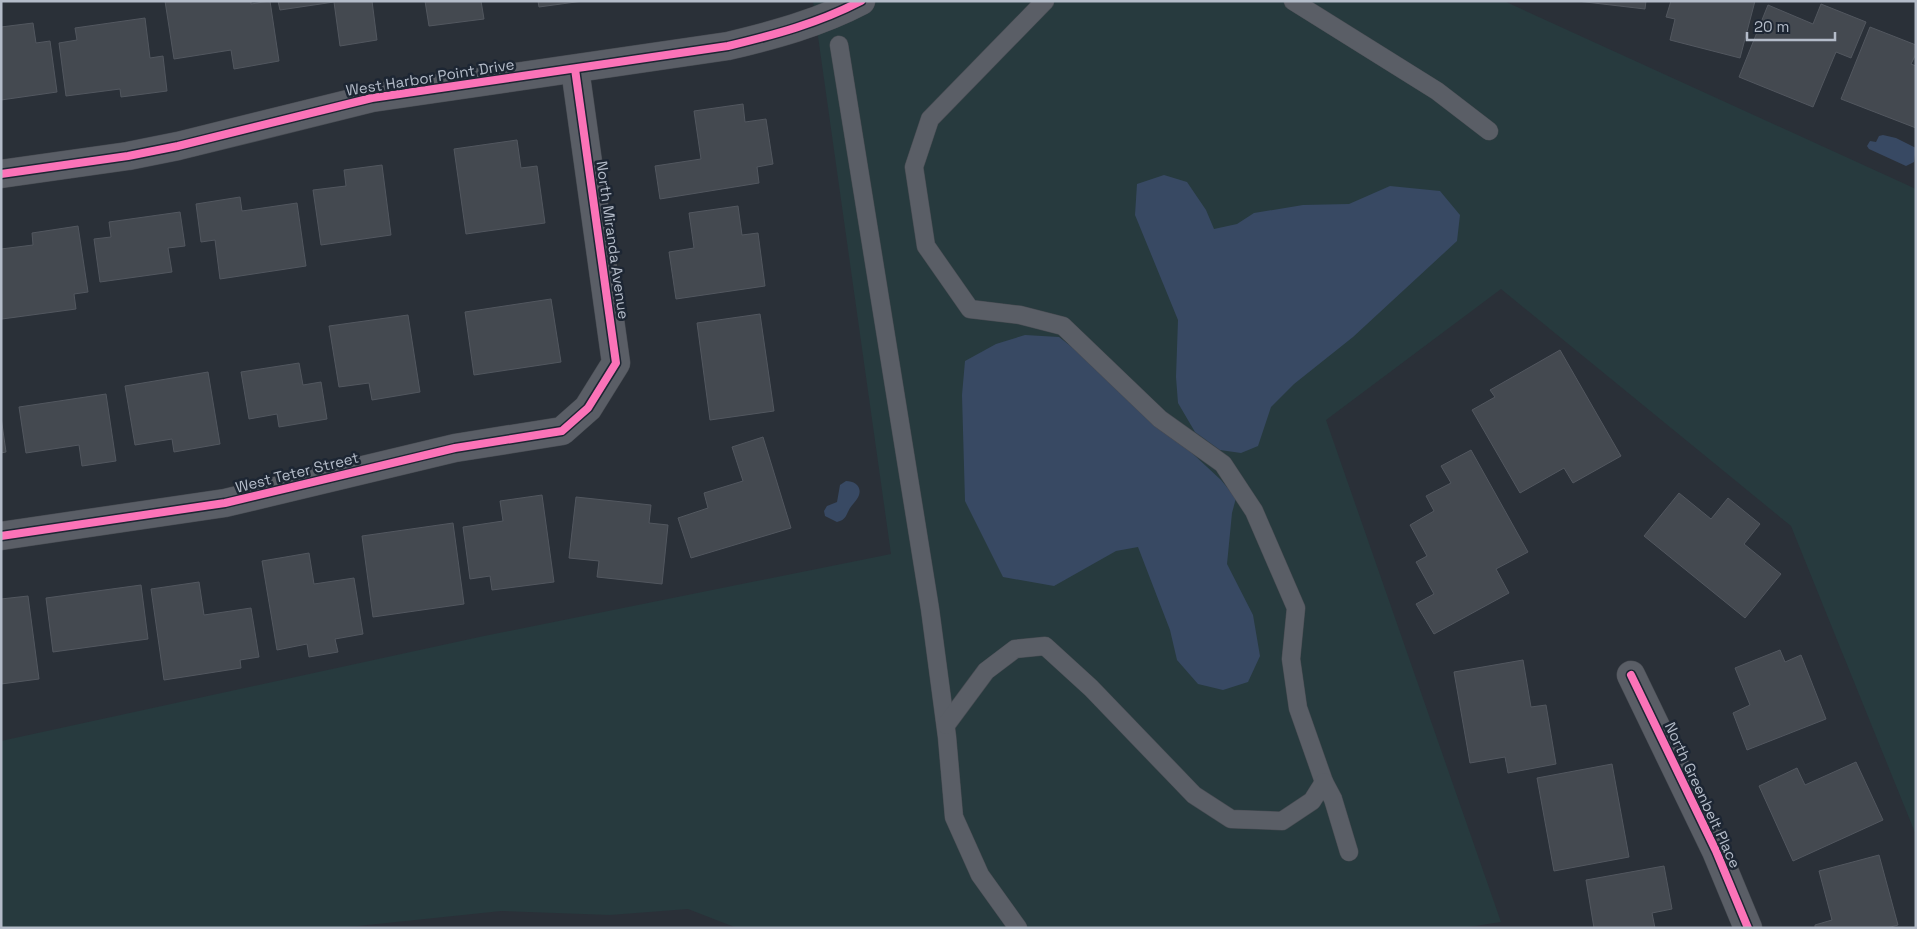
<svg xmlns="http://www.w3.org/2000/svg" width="1917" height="929" viewBox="0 0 1917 929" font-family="'Space Grotesk',sans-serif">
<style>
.green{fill:#273a3e}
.water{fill:#384963}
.building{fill:#444950;stroke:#52575f}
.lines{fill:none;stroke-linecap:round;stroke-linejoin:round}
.lane-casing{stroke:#484c53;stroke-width:19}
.street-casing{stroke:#484c53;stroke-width:29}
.lane{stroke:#5a5e66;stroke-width:18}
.street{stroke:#5a5e66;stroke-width:28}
.cycleway-casing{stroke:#1d2633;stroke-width:11}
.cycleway{stroke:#fb73b8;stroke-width:8}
.labels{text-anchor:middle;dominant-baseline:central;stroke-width:5;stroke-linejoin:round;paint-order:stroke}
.street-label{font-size:15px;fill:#b4bcc9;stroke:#1d2633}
</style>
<rect width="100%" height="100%" fill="#2a3038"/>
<polygon class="green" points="813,1 1504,1 1916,189 1916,835 1791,526 1501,289 1326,420 1501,922 1462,928 737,928 688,909 610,915 501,911 339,928 1,928 1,741 484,636 891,554"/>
<g class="water">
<polygon points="1883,135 1896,138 1916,148 1914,162 1906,166 1869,149 1867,146 1870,141 1876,142 1879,136"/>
<polygon points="1164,175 1187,182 1206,210 1214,229 1237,224 1254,213 1303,205 1349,204 1390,186 1440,191 1460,215 1457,241 1353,337 1294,384 1271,407 1258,446 1241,453 1220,450 1195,432 1178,403 1176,377 1178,320 1135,215 1137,184"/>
<polygon points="1025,335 1059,337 1086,358 1178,440 1221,480 1236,498 1232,513 1227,564 1253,615 1260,656 1248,682 1223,690 1198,684 1177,660 1170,630 1138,547 1116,551 1054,586 1003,577 965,501 962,395 965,361 996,344"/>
<path d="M846,481c10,0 18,7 11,18 -2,3 -5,6 -7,9 -4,7 -4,12 -13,14l-12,-6 -1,-5 3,-5 10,-4 3,-17z"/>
</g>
<g class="building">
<polygon points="165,1 251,1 251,4 270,1 279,61 234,69 231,50 174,59"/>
<polygon points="278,1 372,1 377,40 340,46 334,2 280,10"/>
<polygon points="425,1 481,1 484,19 429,26"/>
<polygon points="538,1 583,1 539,7"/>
<polygon points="1577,1 1646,1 1645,9"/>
<polygon points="1671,1 1755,1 1740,58 1670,40 1675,19 1666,17"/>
<polygon points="1821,4 1866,22 1851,58 1836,52 1813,107 1739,77 1768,5 1813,24"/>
<polygon points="145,18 150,58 163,56 167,91 121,97 120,89 66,96 59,43 77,40 75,28"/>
<polygon points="33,23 36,43 50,41 57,92 1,100 1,27"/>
<polygon points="1870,27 1916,45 1916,54 1911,64 1916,66 1916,128 1841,99"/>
<polygon points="743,104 745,122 766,119 773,164 757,167 759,183 660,199 655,166 701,159 694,111"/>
<polygon points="517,140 521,168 537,166 545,223 466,234 454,149"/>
<polygon points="382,165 391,235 321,245 313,190 346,186 344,170"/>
<polygon points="240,197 242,211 297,203 306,266 220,279 215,240 201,242 196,204"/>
<polygon points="738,206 742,235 758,233 765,286 676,299 669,252 694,248 689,213"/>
<polygon points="180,212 185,246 168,248 172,272 100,282 94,239 111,237 109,222"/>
<polygon points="78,226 88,292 74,294 76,309 2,319 1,249 33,245 32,233"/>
<polygon points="551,299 561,362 474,375 465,312"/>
<polygon points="760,314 774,411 710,420 697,323"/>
<polygon points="408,315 420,392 372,400 369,383 339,387 329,326"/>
<polygon points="1560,350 1621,456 1573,483 1564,468 1520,493 1472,410 1495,397 1490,390"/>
<polygon points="299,363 303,385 321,382 327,419 279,427 277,414 249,419 241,372"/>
<polygon points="208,372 220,444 174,452 172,439 135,445 125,386"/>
<polygon points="106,394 116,461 82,466 79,445 26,453 19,407"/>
<polygon points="1,417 6,452 1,453"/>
<polygon points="763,437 791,528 691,558 678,518 708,508 704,493 743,481 732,447"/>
<polygon points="1471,450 1528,552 1496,569 1509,593 1434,634 1416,604 1434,594 1416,562 1427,556 1410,525 1434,511 1426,496 1451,483 1441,466"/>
<polygon points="1679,493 1711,519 1728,498 1760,524 1744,544 1781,574 1745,618 1644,536"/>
<polygon points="542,495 554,582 492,590 490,576 470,579 463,527 503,521 500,501"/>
<polygon points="576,497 651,505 649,523 668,525 662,584 597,577 599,561 569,558"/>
<polygon points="453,523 464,604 373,617 362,536"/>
<polygon points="309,553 314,584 354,578 363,634 335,639 338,652 309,657 307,644 277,650 262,561"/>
<polygon points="199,582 204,615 251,608 259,657 240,660 241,668 164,680 151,589"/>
<polygon points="141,585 148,639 53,652 46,598"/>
<polygon points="28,596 39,679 1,684 1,599"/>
<polygon points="1780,650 1785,662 1801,655 1826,719 1747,750 1733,713 1750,705 1735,668"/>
<polygon points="1523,660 1531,707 1546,705 1556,764 1508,773 1505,757 1470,763 1454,672"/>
<polygon points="1856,762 1883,820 1793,861 1759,786 1797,768 1805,785"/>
<polygon points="1612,764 1629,857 1554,871 1537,778"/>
<polygon points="1879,855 1898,925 1887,928 1815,928 1815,925 1832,920 1819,871"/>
<polygon points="1664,866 1672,909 1652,913 1655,928 1594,928 1586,880"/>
</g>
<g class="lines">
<defs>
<g id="lane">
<polyline points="1045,1 930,119 914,167 926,246 970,309 1020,315 1063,326 1160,419 1223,464 1254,511 1296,608 1291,659 1298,708 1324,782"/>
<polyline points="1293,1 1437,91 1489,131"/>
<polyline points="839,45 930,609 947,737 954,817 980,875 1018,928"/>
<polyline points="946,725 986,671 1015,649 1045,646 1091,688 1194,795 1231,819 1282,821 1312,801 1324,782 1333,799 1349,852"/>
</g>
<g id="street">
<path d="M1,174l127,-18 50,-10 194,-48 356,-52c46,-11 91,-23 133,-45"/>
<polyline points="1,536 225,503 455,448 562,431 588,408 616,363 575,69"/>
<polyline points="1631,675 1716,851 1748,928"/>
</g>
</defs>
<use href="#lane" class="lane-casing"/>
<use href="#street" class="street-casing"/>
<use href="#lane" class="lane"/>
<use href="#street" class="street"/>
<defs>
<g id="cycleway">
<path d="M1,174l127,-18 50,-10 194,-48 356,-52c46,-11 91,-23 133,-45"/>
<polyline points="1,536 225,503 455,448 562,431 588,408 616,363 575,69"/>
<polyline points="1631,675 1716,851 1748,928"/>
</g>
</defs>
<use href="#cycleway" class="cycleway-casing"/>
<use href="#cycleway" class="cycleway"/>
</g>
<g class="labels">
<g class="street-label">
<text transform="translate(430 77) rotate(-9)">West Harbor Point Drive</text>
<text transform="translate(613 240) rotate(82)">North Miranda Avenue</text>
<text transform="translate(297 472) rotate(-14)">West Teter Street</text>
<text transform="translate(1703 795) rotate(65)">North Greenbelt Place</text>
</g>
</g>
<rect width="1917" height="929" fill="none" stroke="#b4bcc9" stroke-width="5"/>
<path d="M1747 32v8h88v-8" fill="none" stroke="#b4bcc9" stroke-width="2.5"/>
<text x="1754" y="32" font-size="15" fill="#b4bcc9" stroke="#1d2633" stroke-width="4" paint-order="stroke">20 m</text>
</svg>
